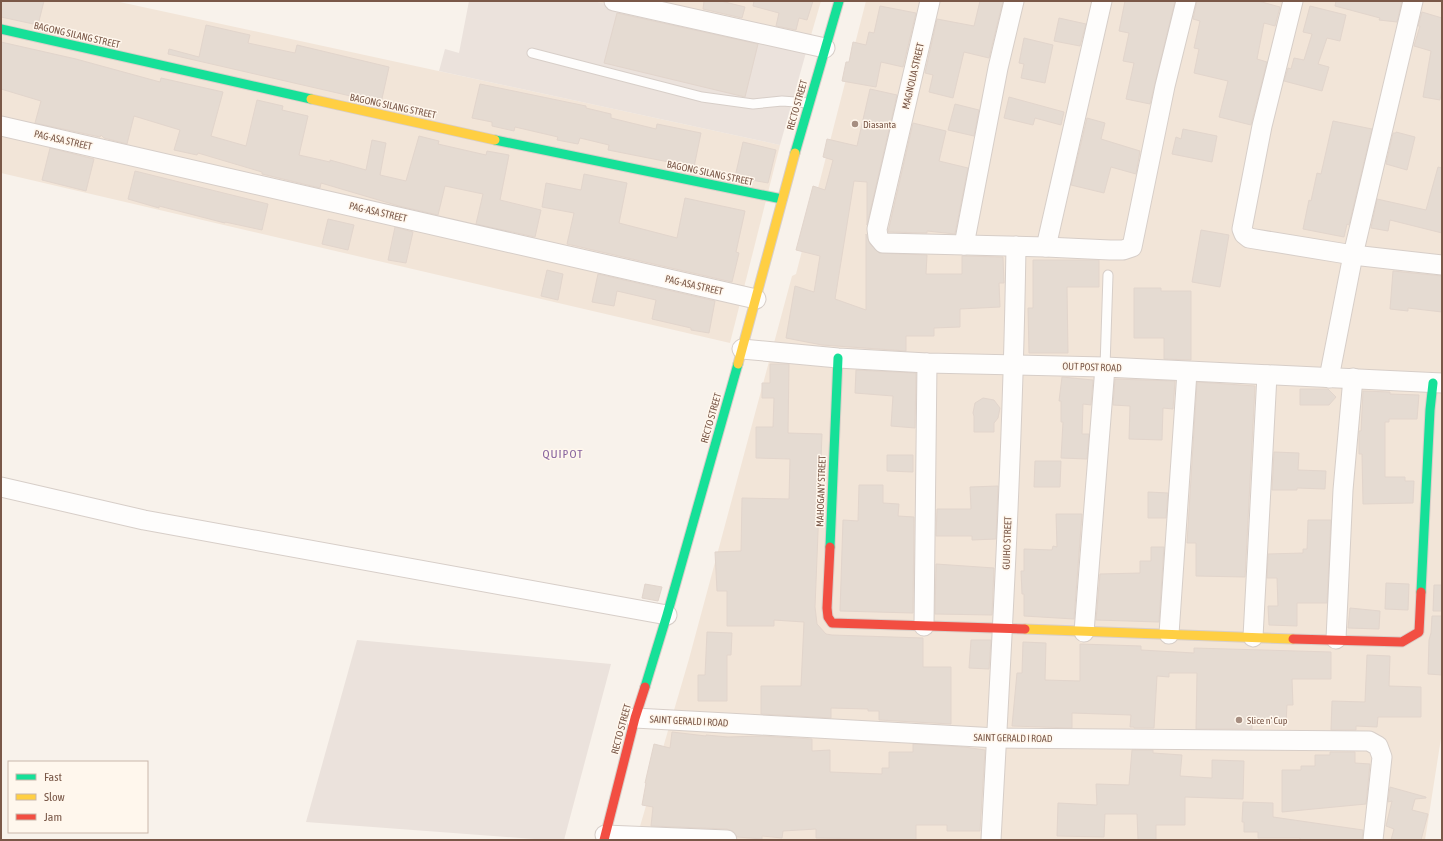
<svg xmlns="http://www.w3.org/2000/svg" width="1443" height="841" viewBox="0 0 1443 841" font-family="'Asap Condensed',sans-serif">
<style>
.residential{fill:#f2e5d8}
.industrial{fill:#ebe2dc}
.building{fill:#e5dbd2;stroke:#e2d5cc}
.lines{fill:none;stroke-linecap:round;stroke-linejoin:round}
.lane-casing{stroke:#d7cec8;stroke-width:11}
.street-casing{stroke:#d7cec8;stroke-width:21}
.fast-casing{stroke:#d8cec8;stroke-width:11}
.slow-casing{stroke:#d8cec8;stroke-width:11}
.jam-casing{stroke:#d8cec8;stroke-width:11}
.lane{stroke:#fefdfc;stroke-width:9}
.street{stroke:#fefdfc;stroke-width:19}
.fast{stroke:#16e098;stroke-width:9}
.slow{stroke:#ffcf43;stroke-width:9}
.jam{stroke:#f24e42;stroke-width:9}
.poi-dot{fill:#a68e81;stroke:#fff7ed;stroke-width:1.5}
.labels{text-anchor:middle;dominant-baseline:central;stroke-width:3;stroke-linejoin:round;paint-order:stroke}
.street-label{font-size:10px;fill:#7a5848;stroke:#fff7ed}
.poi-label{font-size:10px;fill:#7a5848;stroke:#fff7ed;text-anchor:start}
.quarter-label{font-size:12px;letter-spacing:1px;fill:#87639e;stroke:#fff7ed}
</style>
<rect width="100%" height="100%" fill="#f8f2eb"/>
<g class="residential">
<polygon points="1,1 115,1 780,145 730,343 1,173"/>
<polygon points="593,1 821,1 807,49"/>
<polygon points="866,1 1442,1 1442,732 1425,840 636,840 689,659 792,276 796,274"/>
</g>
<g class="industrial">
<polygon points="469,1 593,1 807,49 780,145 439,71 445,49 459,53"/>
<polygon points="357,640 611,664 564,840 547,840 306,822"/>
</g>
<g class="building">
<polygon points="1,1 44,1 38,25 1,17"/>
<polygon points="704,1 721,1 745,7 742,18 703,9"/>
<polygon points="754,1 813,1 807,20 799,18 796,30 776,26 779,13 753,6"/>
<polygon points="980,1 1003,1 989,58 964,52 953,98 929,92 933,75 925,73 937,19 974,26"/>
<polygon points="1125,1 1175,1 1150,104 1126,99 1134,63 1123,61 1129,33 1119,31"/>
<polygon points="1197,1 1258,1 1280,7 1275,26 1264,23 1257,59 1267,62 1251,125 1219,117 1228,81 1194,73 1199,49 1194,48 1200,21 1193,19"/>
<polygon points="1336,1 1402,1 1397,22 1379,20 1380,18 1335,6"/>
<polygon points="880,6 916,13 903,67 881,62 876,87 842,81 846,62 849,62 853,42 866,45 869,32 874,33"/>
<polygon points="1310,6 1346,15 1340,41 1327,38 1318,64 1329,67 1322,91 1284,81 1288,68 1291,69 1294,58 1304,60 1312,34 1303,32"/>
<polygon points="1422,12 1442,18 1442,89 1440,100 1423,97 1431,51 1414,46 1420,26 1418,26"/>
<polygon points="617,13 758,44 745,97 604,63"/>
<polygon points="1059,18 1086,24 1080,46 1054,41"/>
<polygon points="206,25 250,35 248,43 295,53 297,45 389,67 381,103 168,54 169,49 199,57"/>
<polygon points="1024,38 1053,45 1045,83 1021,78 1024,64 1019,63"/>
<polygon points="1,42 76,59 160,82 161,78 223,92 211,136 246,146 257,100 283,106 282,110 308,116 299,155 330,162 330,160 366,170 372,140 386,143 380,175 406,181 419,136 439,141 438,144 486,155 487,151 509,155 500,200 541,210 535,237 476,224 483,194 445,186 438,215 399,206 321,183 320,188 262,174 262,172 198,153 197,155 174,150 180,130 134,116 127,144 104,138 101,135 100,137 35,123 41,101 1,89"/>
<polygon points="480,84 586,106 586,108 611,114 611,118 656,129 657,124 701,133 694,167 608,150 609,145 580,138 578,144 557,140 558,137 515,127 514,131 492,126 492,122 472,118"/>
<polygon points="870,89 897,95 867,225 867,182 854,181 835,299 866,310 866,234 870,244 879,253 927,255 926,274 962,274 962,256 1003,257 1004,283 999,283 1000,307 960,309 960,327 934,328 934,336 906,336 906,351 822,345 786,338 795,286 814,292 820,256 796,250 813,186 825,190 833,160 823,157 827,139 857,146"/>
<polygon points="1009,97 1064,112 1061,125 1035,118 1033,125 1004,118"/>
<polygon points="955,104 979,110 974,136 948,130"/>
<polygon points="1087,118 1105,123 1101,139 1140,151 1136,174 1111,167 1104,193 1071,185"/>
<polygon points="1333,121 1372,129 1349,225 1347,224 1344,237 1303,229 1309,200 1311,201 1317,173 1321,174"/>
<polygon points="913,123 946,131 939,161 968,168 955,234 927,231 927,233 888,232"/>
<polygon points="1183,129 1217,136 1212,162 1172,154 1176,137 1181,139"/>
<polygon points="1396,132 1415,137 1407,170 1386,164 1393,133 1396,133"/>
<polygon points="743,142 776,150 768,183 735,177"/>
<polygon points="50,148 94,159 86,191 42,180"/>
<polygon points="1438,167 1442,168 1442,233 1390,220 1388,231 1371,228 1377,199 1426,210"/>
<polygon points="135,171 268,204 262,230 225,222 225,223 159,206 159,208 128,199"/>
<polygon points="584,174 627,183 619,223 677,238 685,198 745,211 736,252 739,253 732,282 567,244 574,213 542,207 546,183 581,190"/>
<polygon points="328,219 354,225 348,250 322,244"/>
<polygon points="395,227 413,232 406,263 388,260"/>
<polygon points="1201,230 1229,235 1220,287 1192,282"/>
<polygon points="1033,260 1099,260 1099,287 1067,287 1068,353 1029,353 1028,308 1033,308"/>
<polygon points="547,270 563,274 558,300 541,296"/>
<polygon points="1393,271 1442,276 1442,312 1408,308 1408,311 1390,309"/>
<polygon points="598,274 715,301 709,333 691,330 691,328 652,319 656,300 617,291 614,306 592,302"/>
<polygon points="1134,288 1161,288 1161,291 1191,291 1191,360 1164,359 1164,338 1134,338"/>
<polygon points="770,364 789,364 788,433 822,434 815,607 817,624 826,634 832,635 923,638 923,667 951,667 951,724 879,720 879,711 868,711 868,709 831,708 831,718 761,714 761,686 801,686 804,622 774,620 774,626 727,626 727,591 717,591 715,552 741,551 742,498 789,499 790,459 756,458 756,427 773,427 774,398 762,398 762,383 770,383"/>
<polygon points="856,370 916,373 915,428 891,426 893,396 855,393"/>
<polygon points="1062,377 1093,380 1091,405 1083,404 1082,434 1089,434 1087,459 1061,458 1063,422 1061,422 1061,401 1059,401"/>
<polygon points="1115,379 1175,381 1173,409 1163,408 1162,440 1129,439 1130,406 1113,405"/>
<polygon points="1197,382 1255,386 1245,577 1196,576 1196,543 1187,543"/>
<polygon points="1300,389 1328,389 1336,397 1329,405 1300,405"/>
<polygon points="1363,391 1390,392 1390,394 1419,395 1417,419 1389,419 1389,422 1385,422 1385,477 1405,477 1405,481 1414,481 1413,503 1363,504 1362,454 1359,454 1359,431 1361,431"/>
<polygon points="983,398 994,400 1000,408 998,418 994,423 994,432 974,432 974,416 973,413 975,403"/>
<polygon points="1274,452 1299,453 1298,470 1326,471 1325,489 1297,488 1297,490 1272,490"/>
<polygon points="887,455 913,455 913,472 887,471"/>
<polygon points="1035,461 1061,461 1060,487 1034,487"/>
<polygon points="859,485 883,485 883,503 899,504 898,516 914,517 913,613 840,611 843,520 858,521"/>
<polygon points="998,486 996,539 972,540 972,536 936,536 937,509 971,509 970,487"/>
<polygon points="1148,492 1168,493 1166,518 1148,518"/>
<polygon points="1056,514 1082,514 1074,619 1024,616 1024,594 1022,594 1021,571 1024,571 1024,549 1052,550 1053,546 1057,547"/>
<polygon points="1308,520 1331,520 1327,603 1297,603 1297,626 1269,625 1268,606 1278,606 1277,578 1267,578 1268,554 1303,553 1303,549 1307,549"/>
<polygon points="1151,547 1164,547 1159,622 1096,620 1100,574 1140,573 1140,561 1151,561"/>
<polygon points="936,564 994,568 992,615 935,614"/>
<polygon points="1386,583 1409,584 1408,610 1385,609"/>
<polygon points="645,584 662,587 658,601 642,598"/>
<polygon points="1434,585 1442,585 1442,611 1433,611"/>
<polygon points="1350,608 1380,611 1379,629 1348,628"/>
<polygon points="1432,616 1442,616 1442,675 1428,674 1429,640 1431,633"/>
<polygon points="707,632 732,633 731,655 727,655 727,701 698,701 698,675 705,675"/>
<polygon points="971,640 991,640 989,669 969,668"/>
<polygon points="1023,642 1046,643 1045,680 1080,681 1080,644 1141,646 1141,650 1194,653 1194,648 1331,652 1331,679 1292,679 1293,705 1287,705 1286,723 1252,722 1252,729 1196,729 1197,673 1169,673 1169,677 1157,676 1154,728 1134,728 1134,727 1130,727 1131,715 1072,713 1072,728 1012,726 1017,673 1022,673"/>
<polygon points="1367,655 1390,656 1389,686 1421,687 1421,717 1378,717 1377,727 1356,726 1356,730 1331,730 1332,701 1365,702"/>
<polygon points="672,732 706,736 706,735 728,737 761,736 812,739 812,751 830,750 830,772 882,774 882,768 889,768 889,752 913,752 913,744 964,747 985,750 980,831 947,831 947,825 916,825 916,840 816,838 816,829 783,831 782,838 762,836 762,839 737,837 733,831 727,829 651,826 653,807 642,805 646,783 645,783 654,744 670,748"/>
<polygon points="1132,750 1153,750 1153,753 1182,755 1180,776 1212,778 1212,760 1244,761 1243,799 1185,797 1185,825 1156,825 1156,840 1138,840 1137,814 1105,814 1104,837 1057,836 1058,803 1097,805 1096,784 1129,785"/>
<polygon points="1330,752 1355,752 1355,763 1370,764 1366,804 1282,812 1282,770 1301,770 1301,766 1315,766 1315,755 1330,755"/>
<polygon points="1390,787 1426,797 1426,798 1415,799 1412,810 1428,814 1421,840 1391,840 1394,829 1386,826 1392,801 1388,802"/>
<polygon points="1243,802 1273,803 1273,817 1363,830 1362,840 1300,840 1300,838 1258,838 1258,832 1244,832 1244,822 1242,822"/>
</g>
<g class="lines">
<defs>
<g id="lane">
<polyline points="532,53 702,97 753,104 782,101 809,103"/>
<polyline points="1105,367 1108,275"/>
</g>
<g id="street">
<polyline points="614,1 825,48"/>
<polyline points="930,1 877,229 878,237 883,243 1046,247 1110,250 1123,250 1132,247 1165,86 1186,1"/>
<polyline points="1293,1 1262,126 1242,229 1244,234 1249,238 1353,255 1442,265"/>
<polyline points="1,126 756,299"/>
<polyline points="964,245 998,68 1014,1"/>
<polyline points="1046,247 1102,1"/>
<polyline points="742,349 838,358 927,363 1105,367 1442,383"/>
<polyline points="1329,378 1353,255 1413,1"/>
<polyline points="1,487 144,520 667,615"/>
<polyline points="924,626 927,363"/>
<polyline points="1084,632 1105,367"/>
<polyline points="1169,634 1187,372"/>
<polyline points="1253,637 1267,375"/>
<polyline points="1336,639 1343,490 1353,378"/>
<polyline points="635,718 997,738 1369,741 1378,746 1382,757 1373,840"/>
<polyline points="605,835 727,840"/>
<path d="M991,840c11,-198 22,-396 25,-594"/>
</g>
<g id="fast">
<polyline points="1,29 311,99"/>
<polyline points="495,140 782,199"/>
<polyline points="795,153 839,1"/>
<polyline points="830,547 838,358"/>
<polyline points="1421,592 1430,410 1433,383"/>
<polyline points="645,687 667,615 738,364"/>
</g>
<g id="slow">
<polyline points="311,99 495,140"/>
<polyline points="738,364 795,153"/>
<polyline points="1025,629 1293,639"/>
</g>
<g id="jam">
<polyline points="830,547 827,608 828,617 832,623 1025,629"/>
<polyline points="1293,639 1402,642 1419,632 1421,592"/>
<polyline points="604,840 635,718 645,687"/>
</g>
</defs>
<use href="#lane" class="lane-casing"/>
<use href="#street" class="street-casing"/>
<use href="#fast" class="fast-casing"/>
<use href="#slow" class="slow-casing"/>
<use href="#jam" class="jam-casing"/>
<use href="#lane" class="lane"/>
<use href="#street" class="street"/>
<use href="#fast" class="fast"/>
<use href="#slow" class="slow"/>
<use href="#jam" class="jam"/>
</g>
<g class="poi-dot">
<circle cx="855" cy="124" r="4"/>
<circle cx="1239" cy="720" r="4"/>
</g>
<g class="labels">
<g class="street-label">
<text transform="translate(77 35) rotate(13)">BAGONG SILANG STREET</text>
<text transform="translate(913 76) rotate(-77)">MAGNOLIA STREET</text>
<text transform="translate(797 105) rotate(-74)">RECTO STREET</text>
<text transform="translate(393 106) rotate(12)">BAGONG SILANG STREET</text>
<text transform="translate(63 140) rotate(13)">PAG-ASA STREET</text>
<text transform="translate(710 173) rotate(12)">BAGONG SILANG STREET</text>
<text transform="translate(378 212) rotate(13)">PAG-ASA STREET</text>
<text transform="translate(694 285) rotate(13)">PAG-ASA STREET</text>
<text transform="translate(1092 367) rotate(2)">OUT POST ROAD</text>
<text transform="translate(711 418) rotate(-74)">RECTO STREET</text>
<text transform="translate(821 491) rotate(-88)">MAHOGANY STREET</text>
<text transform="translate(1007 543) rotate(-88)">GUIHO STREET</text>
<text transform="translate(689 721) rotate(3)">SAINT GERALD I ROAD</text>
<text transform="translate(621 729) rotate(-75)">RECTO STREET</text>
<text transform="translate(1013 738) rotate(1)">SAINT GERALD I ROAD</text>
</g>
<g class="poi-label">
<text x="863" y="124">Diasanta</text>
<text x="1247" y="720">Slice n' Cup</text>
</g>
<g class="quarter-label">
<text x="563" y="454">QUIPOT</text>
</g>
</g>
<rect width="1443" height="841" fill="none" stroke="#7a5848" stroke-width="4"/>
<rect x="8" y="761" width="140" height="72" fill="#fff7ed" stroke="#cab7ab"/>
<rect x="16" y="774" width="20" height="6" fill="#16e098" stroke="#cab7ab"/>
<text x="44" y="781" font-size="12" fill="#7a5848">Fast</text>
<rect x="16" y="794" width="20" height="6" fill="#ffcf43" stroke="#cab7ab"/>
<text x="44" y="801" font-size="12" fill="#7a5848">Slow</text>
<rect x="16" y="814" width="20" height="6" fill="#f24e42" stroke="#cab7ab"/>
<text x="44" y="821" font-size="12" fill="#7a5848">Jam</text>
</svg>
